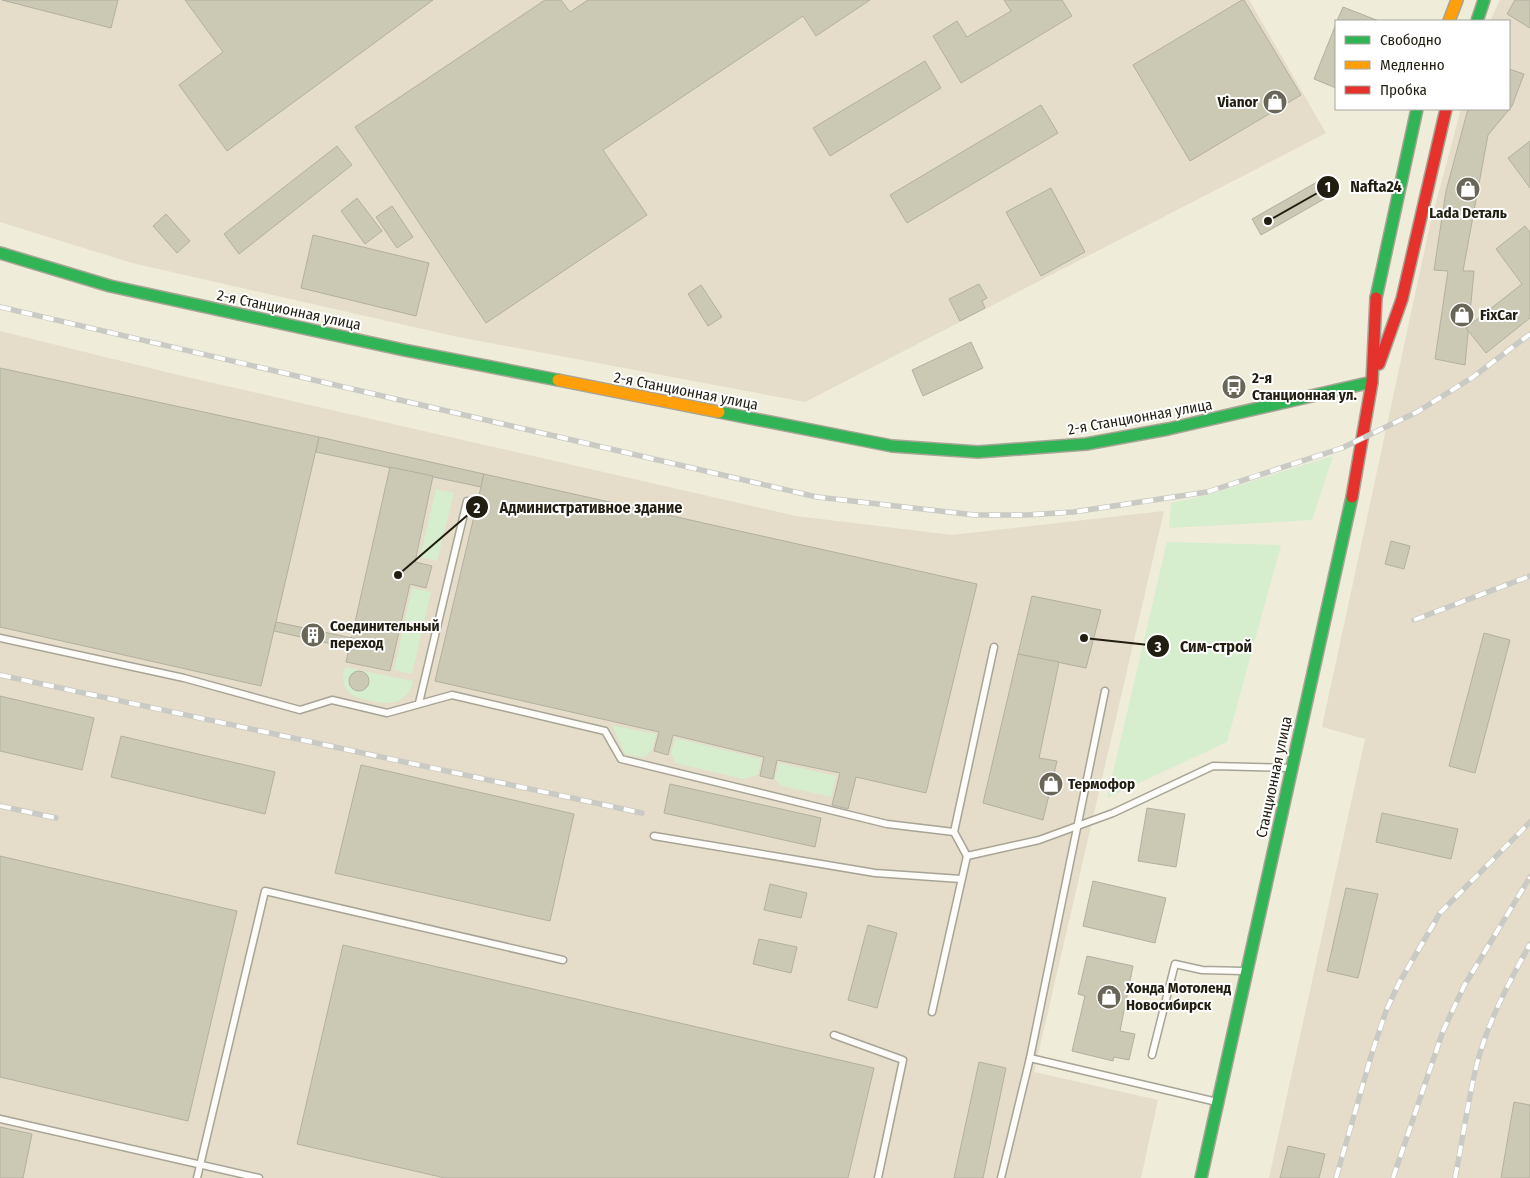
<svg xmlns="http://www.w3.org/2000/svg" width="1530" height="1178" viewBox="0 0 1530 1178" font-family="'Fira Sans Condensed',sans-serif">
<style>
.industrial{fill:#e5dcc9}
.green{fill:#d6edce}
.building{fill:#cbc8b4;stroke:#b2b0a1}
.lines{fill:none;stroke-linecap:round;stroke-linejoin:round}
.lane-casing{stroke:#a7a496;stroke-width:9}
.fast-casing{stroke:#a7a496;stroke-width:14}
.slow-casing{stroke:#a7a496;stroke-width:14}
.jam-casing{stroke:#a7a496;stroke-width:14}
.lane{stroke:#fdfcf9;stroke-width:6}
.fast{stroke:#30b455;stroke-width:11}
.slow{stroke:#ff9f0a;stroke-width:11}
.jam{stroke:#e5322d;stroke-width:11}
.rail-casing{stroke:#cacac5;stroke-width:5.5}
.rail{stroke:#fff;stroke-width:4;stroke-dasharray:11;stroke-linecap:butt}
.labels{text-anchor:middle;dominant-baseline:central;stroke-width:4;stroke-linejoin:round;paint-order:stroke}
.poi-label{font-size:15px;font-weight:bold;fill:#211e11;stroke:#fff;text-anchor:start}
.street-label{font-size:15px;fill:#211e11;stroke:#fff}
.leader{fill:none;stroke:#211e11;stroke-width:2}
.callout-dot{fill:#211e11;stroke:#fff;stroke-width:2}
.mark-label{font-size:15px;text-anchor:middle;font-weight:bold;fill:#fff}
.callout-label{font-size:16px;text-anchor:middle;font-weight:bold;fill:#211e11;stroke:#fff;stroke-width:4;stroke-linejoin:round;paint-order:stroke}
</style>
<rect width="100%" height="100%" fill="#efecd9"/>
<g class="industrial">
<polygon points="0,0 1249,0 1326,133 805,402 458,337 132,263 0,222"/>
<polygon points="1500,0 1530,0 1530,1178 1269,1178 1365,739 1322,727 1430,225 1461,109 1509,109 1509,21 1490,21"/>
<polygon points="0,331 178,375 796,516 952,535 1164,511 1034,1072 1158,1100 1141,1178 0,1178"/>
</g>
<g class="green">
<polygon points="1333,456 1312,520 1169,528 1171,503 1204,496"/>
<polygon points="436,489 454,493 437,561 420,557"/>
<polygon points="1167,542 1281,545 1227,742 1107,798"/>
<polygon points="412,588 431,592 412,674 394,670"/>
<path d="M345,667l68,14c-6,24 -25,25 -46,19 -7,-2 -17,-4 -21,-11 -4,-7 -3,-15 -1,-22z"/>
<polygon points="612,725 656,734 652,750 644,758 625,754"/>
<polygon points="675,738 761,759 758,775 743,779 675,763 671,754"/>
<polygon points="779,763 836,776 831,797 782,786 775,779"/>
</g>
<g class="building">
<polygon points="2,0 118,0 111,28"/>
<polygon points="185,0 433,0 227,151 179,85 223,52"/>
<polygon points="545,0 561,0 570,12 588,0 870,0 816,36 803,16 603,150 647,215 486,323 355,127"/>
<polygon points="1004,0 1062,0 1072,16 961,83 933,36 957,21 967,37 1011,11"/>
<polygon points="1242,0 1244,0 1301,95 1190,161 1133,65"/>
<polygon points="1515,0 1530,0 1530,28 1507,14"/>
<polygon points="1343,7 1379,21 1337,21"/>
<polygon points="1336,24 1336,88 1314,79"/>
<polygon points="925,61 941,88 830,156 813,128"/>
<polygon points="1509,69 1524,74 1512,106 1488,135 1463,271 1474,271 1465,365 1435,359 1448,271 1434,270 1446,191 1468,109 1509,109"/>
<polygon points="1041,105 1058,133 907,223 890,195"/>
<polygon points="1530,141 1530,188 1508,158"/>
<polygon points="337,146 352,165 239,254 224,234"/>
<polygon points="1317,182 1326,198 1261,235 1252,219"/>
<polygon points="1051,188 1085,252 1041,276 1006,212"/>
<polygon points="357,198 382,231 365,244 341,211"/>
<polygon points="392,206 413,237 397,248 376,217"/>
<polygon points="166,214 190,241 177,253 153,226"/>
<polygon points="1525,226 1530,232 1530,318 1486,353 1466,328 1522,284 1496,249"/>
<polygon points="313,235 429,263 416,316 301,288"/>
<polygon points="979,284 987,298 982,301 985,308 960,321 949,299"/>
<polygon points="701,285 722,317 708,326 688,294"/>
<polygon points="971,342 983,368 923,396 912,370"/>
<polygon points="0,368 319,437 261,686 0,627"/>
<polygon points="319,437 484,474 481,487 316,452"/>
<polygon points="390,467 433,476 415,562 432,566 426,588 410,584 390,671 346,662"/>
<polygon points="484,474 977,584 926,793 856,777 848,809 832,805 840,773 777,760 773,779 760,776 764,757 673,735 668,755 654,751 659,732 435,681"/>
<polygon points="1391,541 1410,546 1404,569 1385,564"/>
<polygon points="1032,596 1101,610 1086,668 1018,654"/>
<polygon points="276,622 352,638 350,648 274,631"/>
<polygon points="1484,633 1510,640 1475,773 1449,766"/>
<polygon points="1018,654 1059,662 1039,758 1057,761 1043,820 983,803"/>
<circle cx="359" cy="681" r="10"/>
<polygon points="0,696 94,718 82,770 0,751"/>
<polygon points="121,736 275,772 265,814 111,777"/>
<polygon points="361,765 574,814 550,921 335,873"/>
<polygon points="670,784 821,818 815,847 664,813"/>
<polygon points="1147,808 1185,814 1176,867 1138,861"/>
<polygon points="1382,813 1458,829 1451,859 1376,842"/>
<polygon points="0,856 237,911 188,1121 0,1077"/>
<polygon points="1093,881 1166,898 1155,943 1083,926"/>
<polygon points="770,884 807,893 801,918 764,910"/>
<polygon points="1346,888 1378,894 1358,978 1327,971"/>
<polygon points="868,925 897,933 877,1008 848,1000"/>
<polygon points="759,939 797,947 791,973 753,964"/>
<polygon points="343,945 874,1068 848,1178 445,1178 297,1144"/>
<polygon points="1087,956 1133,966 1120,1031 1135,1034 1129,1060 1114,1057 1113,1061 1072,1051 1085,996 1078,994"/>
<polygon points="979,1062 1006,1068 983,1178 954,1178"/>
<polygon points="1514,1102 1530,1105 1530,1178 1501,1178"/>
<polygon points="0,1127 32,1134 23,1178 0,1178"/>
<polygon points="1288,1146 1325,1154 1319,1178 1280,1178"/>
</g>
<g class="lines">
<defs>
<g id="lane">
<polyline points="0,638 184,678 300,710 332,700 387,713 452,695 605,731 621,759 887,824 954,832"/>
<polyline points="994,647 954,832 967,856 1039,840 1113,813 1213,766 1290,768"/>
<polyline points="419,703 467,501"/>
<polyline points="654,836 875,873 961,879"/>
<polyline points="932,1012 967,856"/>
<polyline points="834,1035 903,1060 878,1178"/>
<polyline points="1152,1055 1175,964 1202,970 1243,971"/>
<polyline points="1030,1058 1217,1102"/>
<polyline points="0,1119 259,1178"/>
<polyline points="197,1178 265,891 563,960"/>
<polyline points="1001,1178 1030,1058 1105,691"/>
</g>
<g id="fast">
<polyline points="1477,21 1484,0"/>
<polyline points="0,253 110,286 404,350 558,380"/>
<polyline points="1376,298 1417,109"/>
<polyline points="719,412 892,446 978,452 1086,444 1168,429 1372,382"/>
<polyline points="1201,1178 1352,497"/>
</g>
<g id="slow">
<polyline points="1449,21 1457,0"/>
<polyline points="558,380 719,412"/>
</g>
<g id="jam">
<polyline points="1379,364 1402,299 1446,109"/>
<polyline points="1352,497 1372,382 1376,298"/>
</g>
</defs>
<use href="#lane" class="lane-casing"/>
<use href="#fast" class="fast-casing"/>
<use href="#slow" class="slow-casing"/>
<use href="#jam" class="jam-casing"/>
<use href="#lane" class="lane"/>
<use href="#fast" class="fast"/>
<use href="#slow" class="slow"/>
<use href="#jam" class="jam"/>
<defs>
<g id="rail">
<polyline points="0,307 817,497 975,515 1026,515 1073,512 1207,492 1342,448 1417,412 1473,377 1530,334"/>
<polyline points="1414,620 1530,576"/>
<polyline points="0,675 642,813"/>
<polyline points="0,806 56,818"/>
<polyline points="1336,1178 1372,1053 1386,1011 1399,983 1440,913 1530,822"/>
<polyline points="1393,1178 1443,1031 1464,986 1530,877"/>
<path d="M1455,1178c7,-35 12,-71 20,-106 10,-45 33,-88 55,-128"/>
</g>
</defs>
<use href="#rail" class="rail-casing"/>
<use href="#rail" class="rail"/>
</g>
<defs>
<symbol id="shop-disc" viewBox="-11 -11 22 22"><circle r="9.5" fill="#696657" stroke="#fff"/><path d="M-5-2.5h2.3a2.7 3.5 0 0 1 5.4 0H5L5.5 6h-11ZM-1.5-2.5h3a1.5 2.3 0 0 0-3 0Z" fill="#fff"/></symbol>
<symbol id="bus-disc" viewBox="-11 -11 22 22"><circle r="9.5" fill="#696657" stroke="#fff"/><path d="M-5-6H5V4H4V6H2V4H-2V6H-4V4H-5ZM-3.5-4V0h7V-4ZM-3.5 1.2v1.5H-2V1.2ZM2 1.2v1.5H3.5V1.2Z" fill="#fff"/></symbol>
<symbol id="building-disc" viewBox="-11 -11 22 22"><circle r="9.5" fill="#696657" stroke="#fff"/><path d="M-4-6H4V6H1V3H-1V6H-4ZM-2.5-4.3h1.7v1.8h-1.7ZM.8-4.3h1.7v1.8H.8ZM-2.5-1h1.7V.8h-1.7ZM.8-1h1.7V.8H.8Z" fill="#fff"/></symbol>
</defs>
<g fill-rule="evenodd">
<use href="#shop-disc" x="1261" y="88" width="28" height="28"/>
<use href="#shop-disc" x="1454" y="175" width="28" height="28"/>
<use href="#shop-disc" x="1448" y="301" width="28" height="28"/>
<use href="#bus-disc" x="1220" y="373" width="28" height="28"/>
<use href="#building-disc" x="299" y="621" width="28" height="28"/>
<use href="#shop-disc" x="1037" y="770" width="28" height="28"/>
<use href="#shop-disc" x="1095" y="983" width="28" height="28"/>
</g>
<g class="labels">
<g class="poi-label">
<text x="1258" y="102" text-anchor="end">Vianor</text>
<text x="1468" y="213" text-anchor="middle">Lada Dеталь</text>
<text x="1480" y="315">FixCar</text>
<text x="1252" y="378">2-я<tspan x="1252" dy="17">Станционная ул.</tspan></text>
<text x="330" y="626">Соединительный<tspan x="330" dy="17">переход</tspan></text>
<text x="1068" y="784">Термофор</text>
<text x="1126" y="988">Хонда Мотоленд<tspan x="1126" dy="17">Новосибирск</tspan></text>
</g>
<g class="street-label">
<text transform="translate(289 310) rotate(12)">2-я Станционная улица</text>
<text transform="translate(686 391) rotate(11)">2-я Станционная улица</text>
<text transform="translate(1140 417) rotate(-10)">2-я Станционная улица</text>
<text transform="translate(1274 777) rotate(-78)">Станционная улица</text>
</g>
</g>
<path class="leader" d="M1268 221L1328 187M398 575L477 507M1084 638L1158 646"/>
<g class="callout-dot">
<circle cx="1268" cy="221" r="5"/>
<circle cx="398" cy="575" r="5"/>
<circle cx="1084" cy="638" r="5"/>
<circle cx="1328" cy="187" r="12"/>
<circle cx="477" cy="507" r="12"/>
<circle cx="1158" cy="646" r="12"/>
</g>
<g class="mark-label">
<text x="1328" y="192">1</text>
<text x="477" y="513">2</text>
<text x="1158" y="652">3</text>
</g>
<g class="callout-label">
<text x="1376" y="192">Nafta24</text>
<text x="591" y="513">Административное здание</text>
<text x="1216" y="652">Сим-строй</text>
</g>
<rect x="1335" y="20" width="175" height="90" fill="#ffffff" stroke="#a6a5a0"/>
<rect x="1345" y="36" width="25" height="8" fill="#30b455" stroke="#a6a5a0"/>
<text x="1380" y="45" font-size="15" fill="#211e11">Свободно</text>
<rect x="1345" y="61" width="25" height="8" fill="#ff9f0a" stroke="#a6a5a0"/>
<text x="1380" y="70" font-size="15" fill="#211e11">Медленно</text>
<rect x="1345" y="86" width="25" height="8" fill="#e5322d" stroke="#a6a5a0"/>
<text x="1380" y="95" font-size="15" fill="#211e11">Пробка</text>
</svg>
